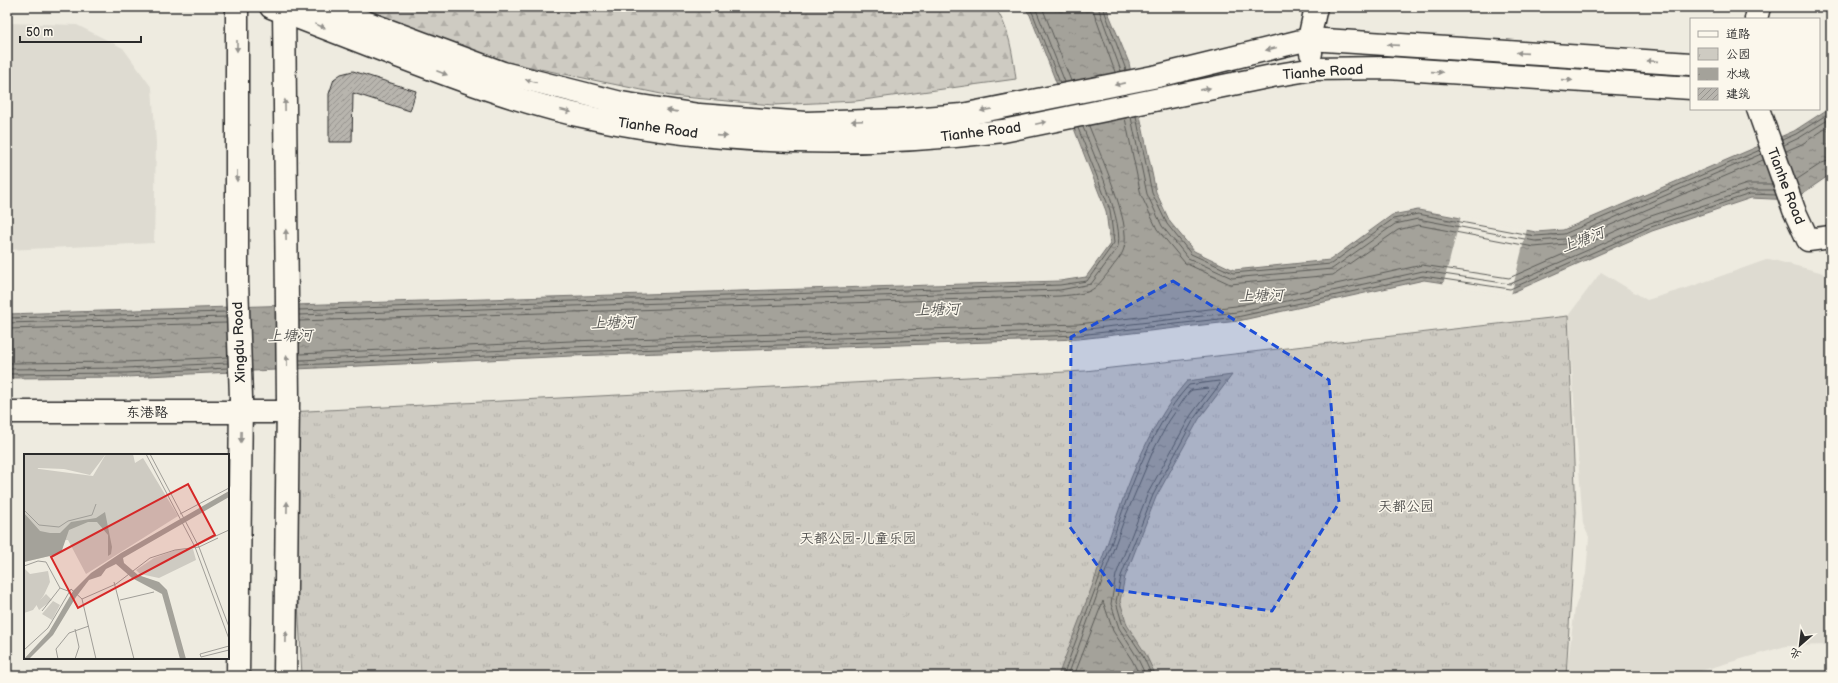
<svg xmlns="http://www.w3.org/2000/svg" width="1838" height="683" viewBox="0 0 1838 683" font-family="'Balsamiq Sans','LXGW WenKai TC',sans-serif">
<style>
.built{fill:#dedbd1}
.forest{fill:url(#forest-firs);stroke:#7c7b76}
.park{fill:url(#park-tufts);stroke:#7c7b76}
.water{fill:url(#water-ripples);stroke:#74726e}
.pier{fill:#eeebe0}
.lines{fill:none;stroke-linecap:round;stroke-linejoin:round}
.shore{stroke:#5b5b57;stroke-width:1}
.building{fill:url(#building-hatch);stroke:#2b2b2b}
.secondary-casing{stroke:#2b2b2b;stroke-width:25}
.secondary{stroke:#fbf7ec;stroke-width:22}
.oneway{fill:#93918c}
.marked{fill:#1d4ed8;fill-opacity:0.2;stroke:#1d4ed8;stroke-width:3;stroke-dasharray:8 5;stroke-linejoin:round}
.labels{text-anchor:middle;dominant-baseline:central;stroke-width:3;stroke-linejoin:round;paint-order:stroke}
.street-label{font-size:14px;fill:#2b2b2b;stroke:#fbf7ec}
.park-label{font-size:14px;fill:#545351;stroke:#fbf7ec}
.water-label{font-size:15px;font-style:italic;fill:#555552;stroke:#fbf7ec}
.inset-road{fill:none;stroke:#a09e98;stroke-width:1}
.view{fill:#d62828;fill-opacity:0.15;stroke:#d62828;stroke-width:2}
.inset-edge{fill:none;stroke:#2b2b2b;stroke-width:2}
</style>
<defs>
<pattern id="forest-firs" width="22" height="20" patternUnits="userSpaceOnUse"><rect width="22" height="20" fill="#cecbc2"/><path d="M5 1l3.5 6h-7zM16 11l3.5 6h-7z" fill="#b1aea7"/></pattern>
<pattern id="park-tufts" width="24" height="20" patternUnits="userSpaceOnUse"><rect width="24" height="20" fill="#cecbc2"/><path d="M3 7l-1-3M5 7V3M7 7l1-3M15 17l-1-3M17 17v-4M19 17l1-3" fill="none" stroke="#b1aea7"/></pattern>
<pattern id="water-ripples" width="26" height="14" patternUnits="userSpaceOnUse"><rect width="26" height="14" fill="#a4a29a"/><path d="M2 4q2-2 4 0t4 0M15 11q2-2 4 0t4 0" fill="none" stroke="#86847e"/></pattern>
<pattern id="building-hatch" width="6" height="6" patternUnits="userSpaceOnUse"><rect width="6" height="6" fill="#b8b5ae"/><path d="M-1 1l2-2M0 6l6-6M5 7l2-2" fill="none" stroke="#96938e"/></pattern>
</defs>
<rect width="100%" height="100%" fill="#eeebe0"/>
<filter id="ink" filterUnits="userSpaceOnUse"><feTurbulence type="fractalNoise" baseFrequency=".025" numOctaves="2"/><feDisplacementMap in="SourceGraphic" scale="8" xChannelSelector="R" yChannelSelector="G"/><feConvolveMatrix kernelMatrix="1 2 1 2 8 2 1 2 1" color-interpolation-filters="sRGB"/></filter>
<g filter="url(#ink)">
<g class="built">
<polygon points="7,23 77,25 123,48 152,88 156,143 154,243 7,250"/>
<polygon points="1769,259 1820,272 1831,278 1831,645 1786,646 1683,676 1566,676 1575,608 1586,574 1589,537 1583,524 1568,316 1601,272 1647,300 1690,287"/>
</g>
<path class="forest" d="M353,7h641c15,17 19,50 22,72l-160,22 -83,4 -102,-9 -175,-36z"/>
<polygon class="park" points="1568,316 1576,512 1566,676 302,676 288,412 1085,371"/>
<g class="water">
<polygon points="1024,7 1106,7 1129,63 1156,192 1170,222 1194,251 1234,270 1330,260 1392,215 1418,210 1536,232 1563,230 1794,131 1831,107 1831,174 1793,200 1751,198 1652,231 1511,293 1424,280 1238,321 1079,339 572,356 126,377 7,378 7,314 1060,281 1086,277 1110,244 1106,211 1030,15"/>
<path d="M1232,375l-33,44 -43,78 -31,80 -5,24 7,24 18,28 11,23h-98c15,-40 31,-80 45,-120 21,-60 41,-126 84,-175z"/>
</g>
<polygon class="pier" points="1461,216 1527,229 1511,295 1443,285"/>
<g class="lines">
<g class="shore">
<polyline points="1029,7 1033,14 1060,83"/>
<polyline points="1035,7 1065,82"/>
<polyline points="1042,7 1071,81"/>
<polyline points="1092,7 1115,72"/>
<polyline points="1098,7 1121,71"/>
<polyline points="1103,7 1126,70"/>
<polyline points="1136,116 1152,193 1167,224 1191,254 1233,273 1331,264 1393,219 1418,214 1535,236 1564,234 1760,150"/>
<polyline points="1131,117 1147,194 1162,226 1188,258 1232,278 1332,269 1395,224 1418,219 1535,241 1565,239 1761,154"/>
<polyline points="1125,118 1141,195 1157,229 1185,263 1230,284 1333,275 1398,230 1418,225 1534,247 1566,244 1763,160"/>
<polyline points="1782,140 1796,134 1831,112"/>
<polyline points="1784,145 1799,138 1831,118"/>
<polyline points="1786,151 1802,144 1831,125"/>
<polyline points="1796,180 1822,163 1831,160"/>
<polyline points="299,310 1060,285 1087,281 1114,243 1110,210 1078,128"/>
<path d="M299,315l761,-25 31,-6 26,-35c10,-22 -25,-98 -34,-122"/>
<polyline points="7,318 226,312"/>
<path d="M299,321l761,-25c31,-3 32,-2 51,-27 4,-6 11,-13 13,-21 8,-25 -25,-96 -35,-122"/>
<polyline points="7,323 226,317"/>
<polyline points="7,329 226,323"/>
<polyline points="300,354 571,341 1078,324 1236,306 1422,265 1509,278 1648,217 1747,184 1772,184"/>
<polyline points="300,360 571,347 1079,330 1237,312 1423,271 1510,284 1650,223 1749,190 1774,190"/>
<polyline points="7,363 125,362 228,357"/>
<polyline points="300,365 571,352 1079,335 1237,317 1423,276 1510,289 1651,227 1750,194 1776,195"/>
<polyline points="7,369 126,368 228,363"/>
<polyline points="7,374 126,373 228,368"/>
<path d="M1063,676c14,-40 30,-79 44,-120 20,-58 40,-124 82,-171l30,-4 1,3 -25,33 -42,78 -32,81 -5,26 7,24 19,28 10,22"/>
<polyline points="1068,676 1124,520 1153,451 1169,421 1189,392 1192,390 1208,388 1209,391 1191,415 1148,493 1116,575 1111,604 1119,628 1137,657 1146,676"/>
<polyline points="1074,676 1103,601 1113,631 1132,660 1140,676"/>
</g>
</g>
<polygon class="building" points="353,71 416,91 410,111 353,93 352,142 329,142 329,94 334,79 341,74"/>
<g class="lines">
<defs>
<g id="secondary">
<polyline points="237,7 237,281 241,398 238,676"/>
<path d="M271,7c41,16 82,32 124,48 65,25 132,50 201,64 133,27 272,28 407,12l269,-55 42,-7 74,-1 303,20"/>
<polyline points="284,7 288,400 285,676"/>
<polyline points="325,7 503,73 621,103 699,115 806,123 899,120 962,115 1158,76 1309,39 1691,64"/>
<polyline points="1756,19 1759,7"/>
<polyline points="1311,53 1309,39 1316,7"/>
<polyline points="1758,109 1794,210 1808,240 1831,237"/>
<polyline points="7,412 288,412"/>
</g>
</defs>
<use href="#secondary" class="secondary-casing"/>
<use href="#secondary" class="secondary"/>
</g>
<defs><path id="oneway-solid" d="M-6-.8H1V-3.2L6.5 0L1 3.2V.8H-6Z"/></defs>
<g class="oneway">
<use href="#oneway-solid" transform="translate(320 26) rotate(21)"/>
<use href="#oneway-solid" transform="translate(1393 45) rotate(-176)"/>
<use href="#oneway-solid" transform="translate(237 46) rotate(90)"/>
<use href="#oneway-solid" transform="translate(1271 49) rotate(166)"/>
<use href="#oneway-solid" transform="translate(1522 53) rotate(-176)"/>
<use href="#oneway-solid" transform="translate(1652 61) rotate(-176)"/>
<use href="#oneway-solid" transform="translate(1437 72) rotate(4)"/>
<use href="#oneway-solid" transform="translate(442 73) rotate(21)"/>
<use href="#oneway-solid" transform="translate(1567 80) rotate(4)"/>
<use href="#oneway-solid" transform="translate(531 81) rotate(-165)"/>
<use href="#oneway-solid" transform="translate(1120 84) rotate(168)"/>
<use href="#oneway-solid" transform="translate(1205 89) rotate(-11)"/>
<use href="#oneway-solid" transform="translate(285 105) rotate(-91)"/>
<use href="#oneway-solid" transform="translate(986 110) rotate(170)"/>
<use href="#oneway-solid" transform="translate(566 111) rotate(14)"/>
<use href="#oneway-solid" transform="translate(672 111) rotate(-172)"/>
<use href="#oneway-solid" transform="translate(857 121) rotate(178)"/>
<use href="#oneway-solid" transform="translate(1041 123) rotate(-12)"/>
<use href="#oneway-solid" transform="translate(722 136) rotate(4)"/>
<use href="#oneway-solid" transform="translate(237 176) rotate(90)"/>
<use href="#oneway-solid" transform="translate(286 235) rotate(-91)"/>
<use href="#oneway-solid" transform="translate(287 361) rotate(-91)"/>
<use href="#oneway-solid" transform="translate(241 437) rotate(91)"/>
<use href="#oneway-solid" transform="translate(287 507) rotate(-89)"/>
<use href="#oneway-solid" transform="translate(286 637) rotate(-89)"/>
</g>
</g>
<path class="marked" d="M1173,281l156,99 10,123 -67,108 -157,-21 -45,-63 1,-190z"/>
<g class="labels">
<g class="street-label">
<text transform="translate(1323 72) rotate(-4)">Tianhe Road</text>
<text transform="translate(658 128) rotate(8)">Tianhe Road</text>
<text transform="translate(981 132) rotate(-7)">Tianhe Road</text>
<text transform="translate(1786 186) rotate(69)">Tianhe Road</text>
<text transform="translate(239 342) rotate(-92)">Xingdu Road</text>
<text x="147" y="412">东港路</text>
</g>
<g class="park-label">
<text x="1406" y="506">天都公园</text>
<text x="858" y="538">天都公园-儿童乐园</text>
</g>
<g class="water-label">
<text transform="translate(1583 240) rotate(-21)">上塘河</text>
<text transform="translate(1261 296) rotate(-2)">上塘河</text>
<text transform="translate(937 310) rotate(-2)">上塘河</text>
<text transform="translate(613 323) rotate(-2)">上塘河</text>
<text transform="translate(290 336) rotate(-1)">上塘河</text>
</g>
</g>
<g transform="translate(24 454)">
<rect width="205" height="205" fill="#eeebe0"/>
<path d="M22,140l6,6 -13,10 -3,-6zM29,147l7,4 -8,15 -10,-6z" fill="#cecbc2"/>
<path d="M0,0h82l-16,21 -26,-6 -26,-1 -14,39zM169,95l3,11 -37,18 -19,-4 -4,-4 18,-12 22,-8zM0,114l6,6 18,-3 2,11 -6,13 -11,15 -9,3z" fill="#cecbc2"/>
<path d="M82,0h27l2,9 8,-5 35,58 -92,58 -18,-34h-4l-2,10 -4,4 -34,8v-95l69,9z" fill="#cecbc2"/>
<path d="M205,37v6l-106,61 1,5 14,12 21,7 8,8 19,69h-6l-18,-65 -30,-16 -16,-14 -10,5 -5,7 -12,4 -13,17 -23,38 -24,24h-5l25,-27 24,-41 18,-18 30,-20zM81,58l7,35 -1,7 -3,2v-21l-11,-13h-9l-19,8 -7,20 -4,4 -34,8v-49l16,18 10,2h10l11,-11 25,-4z" fill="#a4a29a"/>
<path class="inset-road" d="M122,0l49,93 34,92M126,0l49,93 30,80M0,56l15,15 20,2 9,-6 24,-6 4,-11M156,60l49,-26M172,91l33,-15M175,93l19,-9M0,112l14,-5 8,1 14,26 8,3M90,128l20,77M58,145l14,60M96,146l34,-8M18,157l18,-23M51,175l4,18 -4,12M205,192l-29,8 1,3 28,-7M0,196l24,-22 23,-39 11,10 34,-15 34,-26 25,-8 24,-3M34,205l-2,-10 13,-16 20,-7"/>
<path class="view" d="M164,30l27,51 -137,73 -27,-51z"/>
<rect width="205" height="205" class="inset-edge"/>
</g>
<rect width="1838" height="683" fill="none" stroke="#fbf7ec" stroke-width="24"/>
<rect x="12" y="12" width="1814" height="659" fill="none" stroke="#2b2b2b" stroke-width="1.5" filter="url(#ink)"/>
<rect x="1690" y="18" width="130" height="92" fill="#fbf7ec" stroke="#a8a59f"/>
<rect x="1698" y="31" width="20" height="6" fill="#fbf7ec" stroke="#a8a59f"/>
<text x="1726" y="38" font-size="12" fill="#2b2b2b">道路</text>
<rect x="1698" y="48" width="20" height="12" fill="url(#park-tufts)" stroke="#a8a59f"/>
<text x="1726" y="58" font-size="12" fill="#2b2b2b">公园</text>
<rect x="1698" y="68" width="20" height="12" fill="url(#water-ripples)" stroke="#a8a59f"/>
<text x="1726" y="78" font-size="12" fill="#2b2b2b">水域</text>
<rect x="1698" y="88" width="20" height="12" fill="url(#building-hatch)" stroke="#a8a59f"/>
<text x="1726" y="98" font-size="12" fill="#2b2b2b">建筑</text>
<g transform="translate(1800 645) rotate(208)" stroke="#fbf7ec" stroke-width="3" paint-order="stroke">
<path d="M0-3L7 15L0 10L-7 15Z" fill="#2b2b2b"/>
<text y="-6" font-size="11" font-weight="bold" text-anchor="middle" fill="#2b2b2b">北</text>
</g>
<path d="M20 36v6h121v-6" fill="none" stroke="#2b2b2b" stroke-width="2"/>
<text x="26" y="36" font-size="12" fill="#2b2b2b" stroke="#fbf7ec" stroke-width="3" paint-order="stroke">50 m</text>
</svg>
